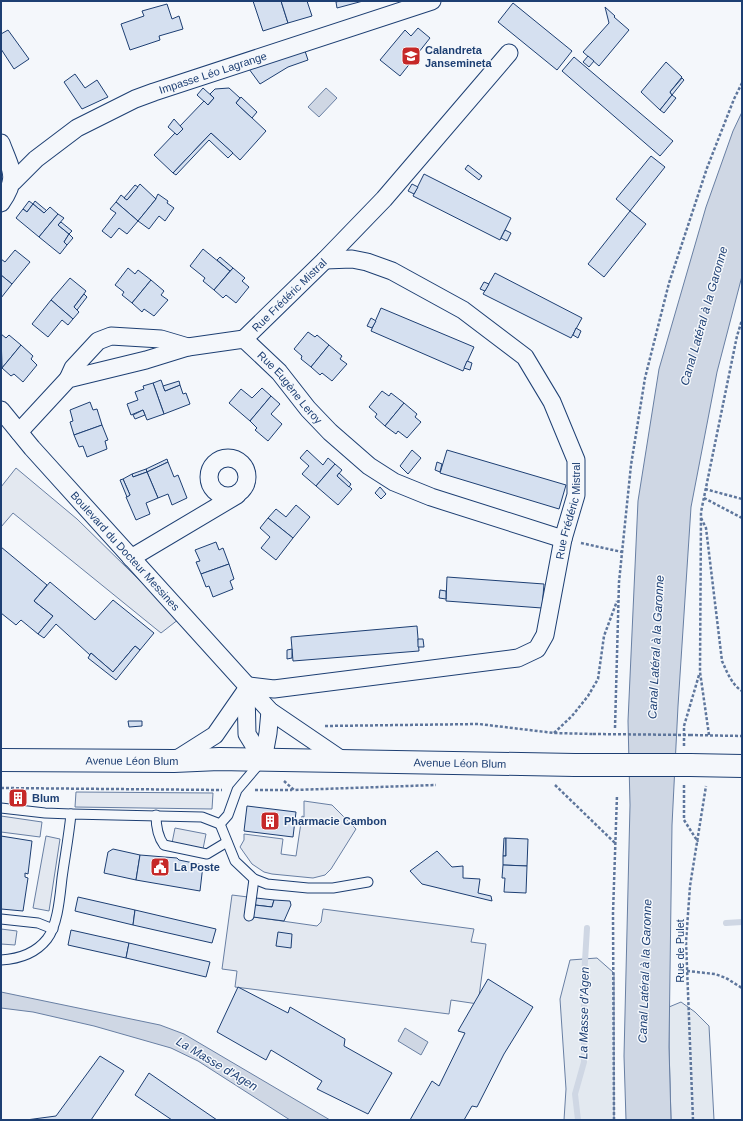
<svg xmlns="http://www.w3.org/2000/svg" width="743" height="1121" viewBox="0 0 743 1121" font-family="Helvetica,sans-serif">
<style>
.green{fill:#e3e9f0;stroke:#687fa3}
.parking{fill:#e3e8f0;stroke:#687fa3}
.water{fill:#cfd7e4;stroke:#687fa3}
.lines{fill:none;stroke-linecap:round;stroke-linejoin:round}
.stream{stroke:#cfd7e4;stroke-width:6}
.building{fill:#d5e0f0;stroke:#1d3f73}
.service-casing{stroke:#1d3f73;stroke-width:11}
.minor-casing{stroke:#1d3f73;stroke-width:19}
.primary-casing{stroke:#1d3f73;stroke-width:24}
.path{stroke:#5e769c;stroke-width:2.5;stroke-dasharray:3 2;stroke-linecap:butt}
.service{stroke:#f4f7fb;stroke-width:9}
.minor{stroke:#f4f7fb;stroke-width:17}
.primary{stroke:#f4f7fb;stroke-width:22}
.primary-bridge-casing{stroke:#1d3f73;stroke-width:24;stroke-linecap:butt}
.path-bridge{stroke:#5e769c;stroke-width:2.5;stroke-dasharray:3 2;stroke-linecap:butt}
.primary-bridge{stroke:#f4f7fb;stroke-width:22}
.labels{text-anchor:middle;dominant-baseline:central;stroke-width:3;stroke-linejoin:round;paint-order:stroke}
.poi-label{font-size:11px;font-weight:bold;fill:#1d3f73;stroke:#f4f7fb;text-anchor:start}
.street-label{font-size:11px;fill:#1d3f73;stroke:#f4f7fb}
.water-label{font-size:12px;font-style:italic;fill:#1d3f73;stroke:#f4f7fb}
</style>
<rect width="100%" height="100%" fill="#f4f7fb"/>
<g class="green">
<polygon points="597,958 614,973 614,1120 564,1120 566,1089 560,999 570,960"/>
<polygon points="681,1002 695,1012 709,1026 714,1120 671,1120 669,1047 669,1007"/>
</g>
<g class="parking">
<polygon points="16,468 77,519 179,619 161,633 13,513 1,527 1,487"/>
<polygon points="76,792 213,793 212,809 75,807"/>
<polygon points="304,801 332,805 356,829 331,869 325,875 313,878 272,874 264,872 252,864 240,847 244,840 244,834 283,839 281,854 296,856 302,816 304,817"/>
<polygon points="1,816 42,822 40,837 1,832"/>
<polygon points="175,828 206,834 203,849 172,843"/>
<polygon points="46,836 60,839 49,911 33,908"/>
<polygon points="232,895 256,898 254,917 317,926 321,922 323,909 474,929 471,942 486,944 478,1004 451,1000 449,1014 235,987 237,971 222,969"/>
<polygon points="1,929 17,931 15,945 1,944"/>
</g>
<g class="water">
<polygon points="326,88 337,98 319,117 308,107"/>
<polygon points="742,112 742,276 717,372 691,507 678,706 672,825 669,1047 671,1120 626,1120 624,1056 630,805 628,721 638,501 659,369 706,207 733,131"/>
<polygon points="1,992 160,1025 184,1034 330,1120 290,1120 198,1061 171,1048 94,1026 33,1012 1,1008"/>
<polygon points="405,1028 428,1042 421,1055 398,1041"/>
</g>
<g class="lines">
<g class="stream">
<polyline points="726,923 742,922"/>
<polyline points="578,1120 575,1094 584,1062 584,1003 583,994 587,928"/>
</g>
</g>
<g class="building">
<polygon points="253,1 281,1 288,23 263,31"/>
<polygon points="281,1 307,1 312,16 288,23"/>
<polygon points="340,1 363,1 337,8 336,2"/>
<polygon points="513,3 572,51 557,70 498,22"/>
<polygon points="167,4 172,19 179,16 183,29 159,36 160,40 130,50 121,24 144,16 142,11"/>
<polygon points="605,7 615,16 614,17 629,30 599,66 583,52 609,23"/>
<polygon points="418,28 430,38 400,76 380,60 405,30 411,36"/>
<polygon points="8,30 29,59 14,69 1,49 1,34"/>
<polygon points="304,48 308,60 288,67 260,84 249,69"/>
<polygon points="588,56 594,61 589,67 583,62"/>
<polygon points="574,57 673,141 660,156 562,71"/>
<polygon points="666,62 682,77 670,92 672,95 660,110 641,92"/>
<polygon points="75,74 85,88 97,80 108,97 82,109 64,82"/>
<polygon points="682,78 684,80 672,95 670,92"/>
<polygon points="203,88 214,98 208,105 197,95"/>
<polygon points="229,88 240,98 236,103 266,131 240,160 211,133 173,173 154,155 175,133 177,135 183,129 180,126 204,101 208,105 214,98 210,94 215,89"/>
<polygon points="672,95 676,98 664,113 660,110"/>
<polygon points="241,97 257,112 252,118 236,103"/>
<polygon points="174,119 183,129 177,135 168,127"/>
<polygon points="211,133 233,153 228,158 209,140 176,175 173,173"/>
<polygon points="651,156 665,167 630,211 616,199"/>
<polygon points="468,165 482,176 479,180 465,169"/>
<polygon points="424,174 511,218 500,240 413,196"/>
<polygon points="140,184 156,199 138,221 116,202 121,195 127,200"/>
<polygon points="412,184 418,187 414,194 408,191"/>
<polygon points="135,185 138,187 127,200 124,198"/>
<polygon points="158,194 168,201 167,203 174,208 165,221 159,216 149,229 138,221 156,199 156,198"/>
<polygon points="29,201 33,204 27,212 23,209"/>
<polygon points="35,201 47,211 44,213 33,204"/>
<polygon points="116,202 138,221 127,234 119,228 111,238 102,231 116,213 110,209"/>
<polygon points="33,204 44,213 50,207 58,214 39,237 16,218 23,209 27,212"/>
<polygon points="630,211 646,224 604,277 588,264"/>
<polygon points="58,214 64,218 58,225 69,234 64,242 67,245 60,254 39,237"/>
<polygon points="61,222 72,231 69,234 58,225"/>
<polygon points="505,230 511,233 507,241 501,238"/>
<polygon points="69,234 73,238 67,245 64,242"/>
<polygon points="203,249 230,271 214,290 203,281 205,278 190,266"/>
<polygon points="15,250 30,262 12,284 1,275 1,259 5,262"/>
<polygon points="220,257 233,268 230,271 217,260"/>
<polygon points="128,268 135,274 138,270 151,280 132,303 122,295 124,292 115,285"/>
<polygon points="233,268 245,278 242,281 249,287 236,303 226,295 223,298 214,290"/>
<polygon points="495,273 582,318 571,338 483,294"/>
<polygon points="1,275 12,284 1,298"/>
<polygon points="70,278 86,291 74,307 79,312 73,319 51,300"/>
<polygon points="151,280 164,291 161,295 168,300 154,316 144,309 142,312 132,303"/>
<polygon points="484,282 489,284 485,291 480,289"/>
<polygon points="84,294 87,297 77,310 74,307"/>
<polygon points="51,300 73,319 68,325 62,320 48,337 32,324"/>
<polygon points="381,308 474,347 463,371 371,331"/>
<polygon points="371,318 376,321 372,328 367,326"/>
<polygon points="576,328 581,331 578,338 573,335"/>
<polygon points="308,332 315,337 317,335 329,345 311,367 301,359 302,356 294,349"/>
<polygon points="1,334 6,338 9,335 21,345 2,368"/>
<polygon points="21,345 33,356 31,359 37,365 23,382 14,374 11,376 2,368"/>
<polygon points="329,345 342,356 340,359 347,364 332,381 322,373 320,375 311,367"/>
<polygon points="467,361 472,363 470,370 464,368"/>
<polygon points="161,380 165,391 180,385 183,394 186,393 190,404 164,414 153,383"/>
<polygon points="179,381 180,385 165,391 163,386"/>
<polygon points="153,383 164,414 147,420 143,410 131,415 127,404 138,400 135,392 144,389 143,386"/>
<polygon points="262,388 271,396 250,421 229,403 241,389 252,398"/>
<polygon points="382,391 389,396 391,393 404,403 385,426 375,417 377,414 369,407"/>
<polygon points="271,396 280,404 271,414 282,424 268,441 255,430 257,428 250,421"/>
<polygon points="90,402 93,410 97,409 102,425 74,435 70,422 73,421 70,410"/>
<polygon points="404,403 417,414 415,417 421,422 407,438 398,431 396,434 385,426"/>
<polygon points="143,410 145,415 135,419 133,415"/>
<polygon points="102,425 108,440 105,441 107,449 87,457 83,446 79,447 74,435"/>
<polygon points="307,450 323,465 328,458 335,464 316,486 302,474 309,466 300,458"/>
<polygon points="412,450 421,458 408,474 400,466"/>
<polygon points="447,450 566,485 559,509 440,473"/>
<polygon points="167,459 168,462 147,472 146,469"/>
<polygon points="168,462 174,477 178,475 187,498 172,505 168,494 158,498 147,472"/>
<polygon points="437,462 442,464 440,472 435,470"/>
<polygon points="335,464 342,470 337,476 352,489 338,505 316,486"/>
<polygon points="146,469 147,472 133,477 132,474"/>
<polygon points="147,472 158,498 146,503 150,514 136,520 126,497 130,495 123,479 132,474 133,477"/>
<polygon points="339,473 351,484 349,487 337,476"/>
<polygon points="123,479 130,495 127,497 120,480"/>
<polygon points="380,487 386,494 381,499 375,493"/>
<polygon points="296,505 310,517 293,538 268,518 276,509 286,517"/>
<polygon points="268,518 293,538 276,560 261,548 270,537 260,528"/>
<polygon points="216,542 219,550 223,548 229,564 201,574 196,562 200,561 195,550"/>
<polygon points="1,547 47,585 34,601 53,616 38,634 21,620 16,625 1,613"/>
<polygon points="229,564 234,579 230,581 233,589 213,597 209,586 206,587 201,574"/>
<polygon points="447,577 544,584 542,608 446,601"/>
<polygon points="50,582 95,620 113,600 154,633 140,650 135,646 113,672 91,653 90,655 56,624 44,638 38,634 53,616 34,601"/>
<polygon points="440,590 446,591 446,599 439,598"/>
<polygon points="417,626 419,651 293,661 291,637"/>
<polygon points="418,639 423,639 424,647 418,647"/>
<polygon points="135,646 140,650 116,680 88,658 91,653 113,672"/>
<polygon points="292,649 292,658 287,659 287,650"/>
<polygon points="128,721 142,721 142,726 129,727"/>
<polygon points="12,797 25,797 25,802 11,802"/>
<polygon points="247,806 296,812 293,837 244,831"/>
<polygon points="1,836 32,841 28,874 25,873 25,877 28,878 23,911 1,909"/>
<polygon points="504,838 506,838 506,856 503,856"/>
<polygon points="506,838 528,839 527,866 503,865 503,856 506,856"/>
<polygon points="113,849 140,855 136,880 104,873 108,852"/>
<polygon points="437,851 452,867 463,866 463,878 480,879 478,893 491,896 492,901 422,884 410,871"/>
<polygon points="140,855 177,858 179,860 203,865 200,891 136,880"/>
<polygon points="503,865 527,866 526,893 504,892 505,878 502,878"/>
<polygon points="78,897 135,910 133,925 75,911"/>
<polygon points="256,898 274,900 272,907 255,905"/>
<polygon points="274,900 290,901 291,905 284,921 253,917 255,905 272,907"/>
<polygon points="135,910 216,929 212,943 133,925"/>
<polygon points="71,930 129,943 126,958 68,945"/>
<polygon points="278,932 292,934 291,948 276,946"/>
<polygon points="129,943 210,962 206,977 126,958"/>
<polygon points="488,979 533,1007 504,1054 477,1107 472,1106 464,1120 410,1120 432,1081 439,1086 465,1033 458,1031"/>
<polygon points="238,987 288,1013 290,1007 345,1039 344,1046 392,1073 368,1114 317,1089 322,1081 271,1050 266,1060 217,1032"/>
<polygon points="100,1056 124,1071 91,1120 26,1120 56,1116"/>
<polygon points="149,1073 198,1107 217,1120 172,1120 135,1095"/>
</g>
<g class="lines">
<defs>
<g id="service">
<polyline points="1,808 45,813 71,814"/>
<path d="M156,815c0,10 2,22 8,30l43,9 20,-12"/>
<polyline points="220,824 235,861 254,879 267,884 308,888 333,888 368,882"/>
<polyline points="249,916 254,879"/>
<polyline points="1,919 38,923 53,929"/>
<path d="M1,960c17,-1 35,-7 46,-21 11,-14 13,-44 15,-61 3,-22 7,-43 9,-64l131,3 18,7 8,-9 9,-25 23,-27"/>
</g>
<g id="minor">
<path d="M1,143c10,27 18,34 0,60"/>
<path id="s1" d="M13,182l23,-23 41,-31 58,-29 19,-7 278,-91"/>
<path id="s2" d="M244,339l81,-79 59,-61 125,-146"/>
<polyline points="68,379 73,368 98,341 111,336 161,339 188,347"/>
<path id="s3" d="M1,410l31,38 238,263 75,51"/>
<path id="s4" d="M19,432l49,-53 78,-19 42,-13 56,-8 35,33 29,37 22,23 39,34 25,16 37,15 132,42"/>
<circle cx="228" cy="477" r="19"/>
<polyline points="131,558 237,495"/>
<path id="s5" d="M249,686l25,3 244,-31 19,-9 8,-14 18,-96 13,-44v-35l-24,-58 -27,-45 -62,-47 -71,-39 -25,-9 -15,-3 -27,1"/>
<polyline points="246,690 247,734 263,760"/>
<polyline points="263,760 268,733 270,711"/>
<polyline points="174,761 215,735 249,686"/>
</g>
<g id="primary">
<path id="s6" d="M1,760l173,1 45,-2 356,6"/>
<polyline points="690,765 742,766"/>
</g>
</defs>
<use href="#service" class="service-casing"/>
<use href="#minor" class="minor-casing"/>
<use href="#primary" class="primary-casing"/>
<g class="path">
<polyline points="705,489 742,499"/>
<polyline points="704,498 742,518"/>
<path d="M701,518l5,10 16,133c5,11 10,24 20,30"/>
<polyline points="581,543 622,552"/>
<polyline points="325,726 479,724 554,733 593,734"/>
<polyline points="615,728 619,582 631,465 645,378 669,283 707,168 734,99 742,83"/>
<polyline points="554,733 572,716 588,696 598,679 604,636 617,601"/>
<polyline points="690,735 742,736"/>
<polyline points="709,735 700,672 701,512 737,336 742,320"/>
<polyline points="684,746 684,726 699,675"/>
<polyline points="284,781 294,790 436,785"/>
<polyline points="555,785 616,844"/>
<polyline points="684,785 684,820 698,842"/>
<polyline points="1,788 222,790"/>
<polyline points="255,790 292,790"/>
<polyline points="687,971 715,974 726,978 742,988"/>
<polyline points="614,1120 613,913 617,795"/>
<polyline points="693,1120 686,942 690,886 706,786"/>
</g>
<use href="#service" class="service"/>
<use href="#minor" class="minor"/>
<use href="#primary" class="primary"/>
<defs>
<polyline id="primary-bridge" points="575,765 690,765"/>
</defs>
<use href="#primary-bridge" class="primary-bridge-casing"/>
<polyline class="path-bridge" points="593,734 690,735"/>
<use href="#primary-bridge" class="primary-bridge"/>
</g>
<defs>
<symbol id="school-square" viewBox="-11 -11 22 22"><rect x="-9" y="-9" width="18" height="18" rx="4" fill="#c62828" stroke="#f4f7fb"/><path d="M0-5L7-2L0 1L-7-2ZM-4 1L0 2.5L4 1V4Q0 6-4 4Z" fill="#fff"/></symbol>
<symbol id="building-square" viewBox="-11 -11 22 22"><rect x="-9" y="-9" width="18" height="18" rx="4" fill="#c62828" stroke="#f4f7fb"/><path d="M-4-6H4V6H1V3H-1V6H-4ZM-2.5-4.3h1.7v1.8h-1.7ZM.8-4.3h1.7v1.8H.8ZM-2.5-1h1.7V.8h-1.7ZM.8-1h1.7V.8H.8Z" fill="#fff"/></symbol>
<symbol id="civic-square" viewBox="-11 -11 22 22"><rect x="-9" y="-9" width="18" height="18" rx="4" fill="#c62828" stroke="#f4f7fb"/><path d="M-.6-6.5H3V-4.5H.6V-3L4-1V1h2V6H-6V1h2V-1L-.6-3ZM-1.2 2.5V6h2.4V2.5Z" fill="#fff"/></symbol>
</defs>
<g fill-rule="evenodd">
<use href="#school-square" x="400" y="45" width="22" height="22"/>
<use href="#building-square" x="7" y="787" width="22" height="22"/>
<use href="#building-square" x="259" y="810" width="22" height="22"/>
<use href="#civic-square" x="149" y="856" width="22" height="22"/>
</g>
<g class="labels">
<g class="poi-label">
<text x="425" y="50">Calandreta<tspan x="425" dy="13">Jansemineta</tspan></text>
<text x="32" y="798">Blum</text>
<text x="284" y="821">Pharmacie Cambon</text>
<text x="174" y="867">La Poste</text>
</g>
<g class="street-label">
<text stroke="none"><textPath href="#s1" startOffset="231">Impasse Léo Lagrange</textPath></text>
<text stroke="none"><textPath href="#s2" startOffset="63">Rue Frédéric Mistral</textPath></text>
<text stroke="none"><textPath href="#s4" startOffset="320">Rue Eugène Leroy</textPath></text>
<text stroke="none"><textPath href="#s5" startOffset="435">Rue Frédéric Mistral</textPath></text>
<text stroke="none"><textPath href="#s3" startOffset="188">Boulevard du Docteur Messines</textPath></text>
<text stroke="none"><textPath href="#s6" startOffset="131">Avenue Léon Blum</textPath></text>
<text stroke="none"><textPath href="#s6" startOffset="459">Avenue Léon Blum</textPath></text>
<text transform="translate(680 951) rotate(-90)">Rue de Pulet</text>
</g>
<g class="water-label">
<text transform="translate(704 316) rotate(-74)">Canal Latéral à la Garonne</text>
<text transform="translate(656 647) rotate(-87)">Canal Latéral à la Garonne</text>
<text transform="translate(645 971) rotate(-88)">Canal Latéral à la Garonne</text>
<text transform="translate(584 1013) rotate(-89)">La Masse d'Agen</text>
<text transform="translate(217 1064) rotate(31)">La Masse d'Agen</text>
</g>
</g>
<rect width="743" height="1121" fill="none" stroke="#1d3f73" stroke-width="4"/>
</svg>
